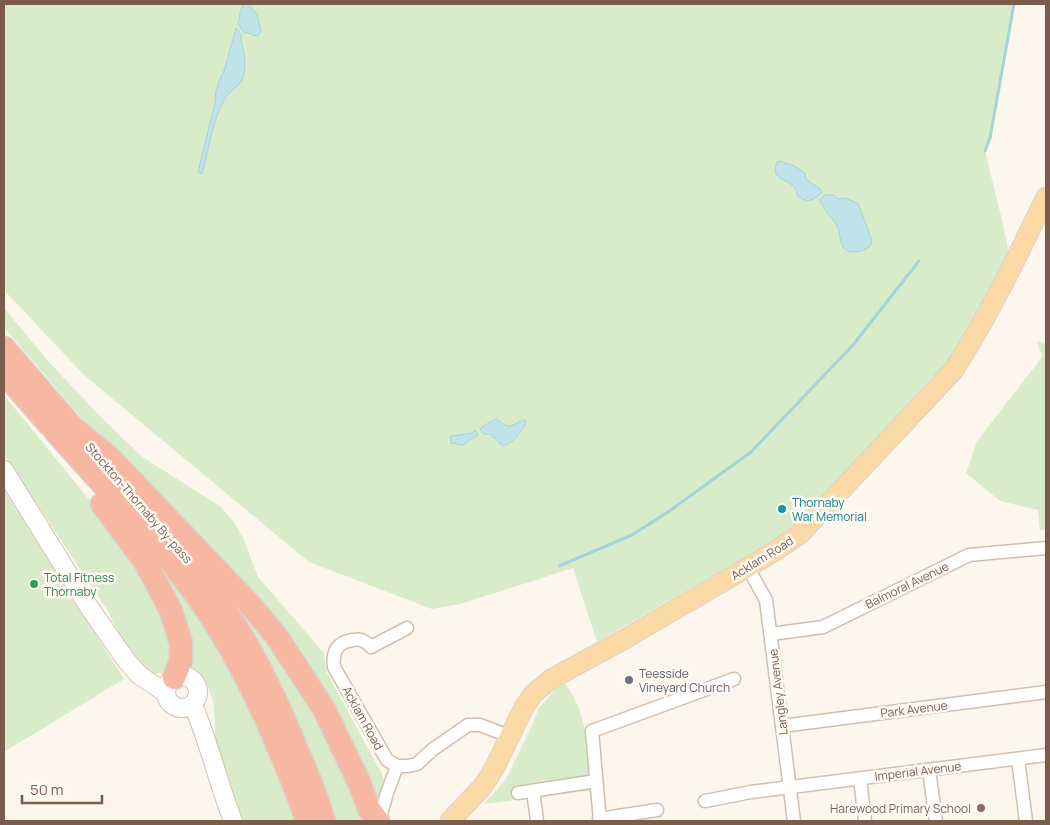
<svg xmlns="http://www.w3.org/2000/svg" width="1050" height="825" viewBox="0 0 1050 825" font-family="Manrope,sans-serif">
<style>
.green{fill:#d8ecc9}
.water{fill:#bfe3e8;stroke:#a5d3da}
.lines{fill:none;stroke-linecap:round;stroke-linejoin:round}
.stream{stroke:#a5d3da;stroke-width:3}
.street-casing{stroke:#d1beb0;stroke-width:15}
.secondary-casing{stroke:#d6c0b0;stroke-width:20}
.primary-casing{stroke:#dad1cd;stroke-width:21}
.highway-casing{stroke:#dad1cd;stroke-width:25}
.street{stroke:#fff;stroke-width:12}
.secondary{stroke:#fff;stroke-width:18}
.primary{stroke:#fbd9a5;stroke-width:19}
.highway{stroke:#f7b7a3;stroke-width:22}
.culture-dot{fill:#0f9aa8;stroke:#fffaf3;stroke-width:2}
.leisure-dot{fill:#2e9e5b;stroke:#fffaf3;stroke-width:2}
.worship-dot{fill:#6b7280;stroke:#fffaf3;stroke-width:2}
.education-dot{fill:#8d6e63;stroke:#fffaf3;stroke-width:2}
.labels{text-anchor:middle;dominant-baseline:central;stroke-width:5;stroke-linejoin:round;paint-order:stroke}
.culture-label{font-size:12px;fill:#0d838f;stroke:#fffaf3;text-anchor:start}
.street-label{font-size:12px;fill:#7a5c4d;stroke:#fffaf3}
.leisure-label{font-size:12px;fill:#27864d;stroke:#fffaf3;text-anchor:start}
.worship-label{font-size:12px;fill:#5b616d;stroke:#fffaf3;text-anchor:start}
.education-label{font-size:12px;fill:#785e54;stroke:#fffaf3;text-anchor:end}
</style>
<rect width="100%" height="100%" fill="#fdf6ec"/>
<g class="green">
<polygon points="4,4 1014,4 990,138 985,151 1003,224 1010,259 947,368 792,530 597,642 573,568 460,604 432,609 309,562 85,376 4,290"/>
<polygon points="4,308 48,361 97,413 141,456 221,507 236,525 244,540 258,577 324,653 326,671 381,772 385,784 373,805 319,694 101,441 4,327"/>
<polygon points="1039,341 1046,344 1046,530 1040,530 1038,510 1000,501 966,473 977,441 1043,356 1037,344"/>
<path d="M4,395l92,113 60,89 18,49 -5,22c-6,4 -12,8 -19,5 -16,-5 -35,-47 -42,-62l-104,-157z"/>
<polygon points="4,490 124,679 4,752"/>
<polygon points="136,532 186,592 240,679 300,821 239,821 218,756 215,735 215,721 213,701 205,679 195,670 185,666"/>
<polygon points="215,577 244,609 308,695 371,821 330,821"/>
<polygon points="563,681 575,699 580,712 584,726 596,790 484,804 506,779 528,734 539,708"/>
</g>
<g class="water">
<path d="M244,4h4l9,10 4,17 -3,5c-6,0 -8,-4 -14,-3l-6,-10c2,-7 2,-14 6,-19z"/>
<path d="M236,28l6,7c-2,6 0,8 1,14 2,9 3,22 -1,31 -3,6 -14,12 -18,20 -11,19 -16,52 -22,74l-4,-2 17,-69 1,-12 3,-10 5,-10z"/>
<path d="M780,161l14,5 11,7 1,6 15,11 1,2c-4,5 -9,8 -15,9l-9,-4c-1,-4 -2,-9 -5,-11 -9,-9 -23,-6 -16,-24z"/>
<path d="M826,194l2,1h6l4,4 6,-1 14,5 14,38 -1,4c-4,4 -8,6 -14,7 -21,1 -14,-16 -21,-28 -3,-5 -6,-8 -10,-13 -2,-3 -4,-7 -6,-10v-2z"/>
<path d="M496,419c4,2 9,7 12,7 3,1 12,-5 16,-6l2,1v2c-3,6 -15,24 -24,22 -4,-2 -8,-9 -12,-11h-7l-3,-6z"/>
<path d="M475,430l3,5c-6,3 -9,6 -15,10l-12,-2 -1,-6 1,-1 21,-3z"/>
</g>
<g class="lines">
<g class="stream">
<polyline points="985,151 990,138 1014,4"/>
<polyline points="559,566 632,535 668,512 751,452 853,345 919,261"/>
</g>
<defs>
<g id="street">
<polyline points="748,568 766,600 794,821"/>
<path d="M407,628l-36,19c-2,-2 -3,-4 -6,-5 -4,-3 -8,-3 -12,-2 -16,2 -21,12 -19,27l53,93 10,6h11l9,-2 15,-14 36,-25h12l29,11"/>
<polyline points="771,634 823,627 969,555 1046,548"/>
<polyline points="782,726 1046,692"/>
<polyline points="1018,759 1026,821"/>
<polyline points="929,770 936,821"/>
<polyline points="860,779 865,821"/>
<polyline points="533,791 537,821"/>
<polyline points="518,793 596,781"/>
<polyline points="705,801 751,792 1046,755"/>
<polyline points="599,819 657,810"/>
<polyline points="379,821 387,793 397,766"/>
<polyline points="600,821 592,731 734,679"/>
</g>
<g id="secondary">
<polyline points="4,470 87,604 126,660 139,675 166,693"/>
<circle cx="182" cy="692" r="16"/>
<path d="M193,705c16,37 25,78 40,116"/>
</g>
<path id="primary" d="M450,821l33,-35 12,-19 28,-58 10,-15 18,-15 72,-39 149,-87 28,-19 153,-163c36,-55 64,-114 93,-174"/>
<g id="highway">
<polyline points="4,348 72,427 110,458 252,607 277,637 324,709 359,782 369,809 378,821"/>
<polyline points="4,373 49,424"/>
<path d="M55,431c46,52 95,102 136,157 39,52 69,114 93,173 8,20 17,40 23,60"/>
<polyline points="102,504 146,563 171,611 181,643 181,660 174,678"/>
<path d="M186,554c20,28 40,56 58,86 21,35 37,72 53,110 10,23 20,47 27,71"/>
</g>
</defs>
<use href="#street" class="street-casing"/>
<use href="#secondary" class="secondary-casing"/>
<use href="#primary" class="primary-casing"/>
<use href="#highway" class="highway-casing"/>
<use href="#street" class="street"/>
<use href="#secondary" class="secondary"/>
<use href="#primary" class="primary"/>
<use href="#highway" class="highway"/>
</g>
<circle class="culture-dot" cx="782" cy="509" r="5"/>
<circle class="leisure-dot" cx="34" cy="584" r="5"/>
<circle class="worship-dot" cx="629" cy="680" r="5"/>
<circle class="education-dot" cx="981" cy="808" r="5"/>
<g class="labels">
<g class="culture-label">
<text x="792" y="502">Thornaby<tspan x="792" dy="14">War Memorial</tspan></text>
</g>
<g class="street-label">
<text transform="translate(139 503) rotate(49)">Stockton-Thornaby By-pass</text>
<text transform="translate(762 558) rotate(-32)">Acklam Road</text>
<text transform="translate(907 585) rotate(-26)">Balmoral Avenue</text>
<text transform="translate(778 692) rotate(-97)">Langley Avenue</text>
<text transform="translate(914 709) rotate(-7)">Park Avenue</text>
<text transform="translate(363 718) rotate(61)">Acklam Road</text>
<text transform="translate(918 771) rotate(-7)">Imperial Avenue</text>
</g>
<g class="leisure-label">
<text x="44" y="577">Total Fitness<tspan x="44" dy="14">Thornaby</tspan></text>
</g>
<g class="worship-label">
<text x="639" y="673">Teesside<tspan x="639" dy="14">Vineyard Church</tspan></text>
</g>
<g class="education-label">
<text x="971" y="808">Harewood Primary School</text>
</g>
</g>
<rect width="1050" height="825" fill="none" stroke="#7a5c4d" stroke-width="10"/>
<path d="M22 795v8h80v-8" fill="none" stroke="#7a5c4d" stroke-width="2.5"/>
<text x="30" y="795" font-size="15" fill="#7a5c4d" stroke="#fffaf3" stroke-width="4" paint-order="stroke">50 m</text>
</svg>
